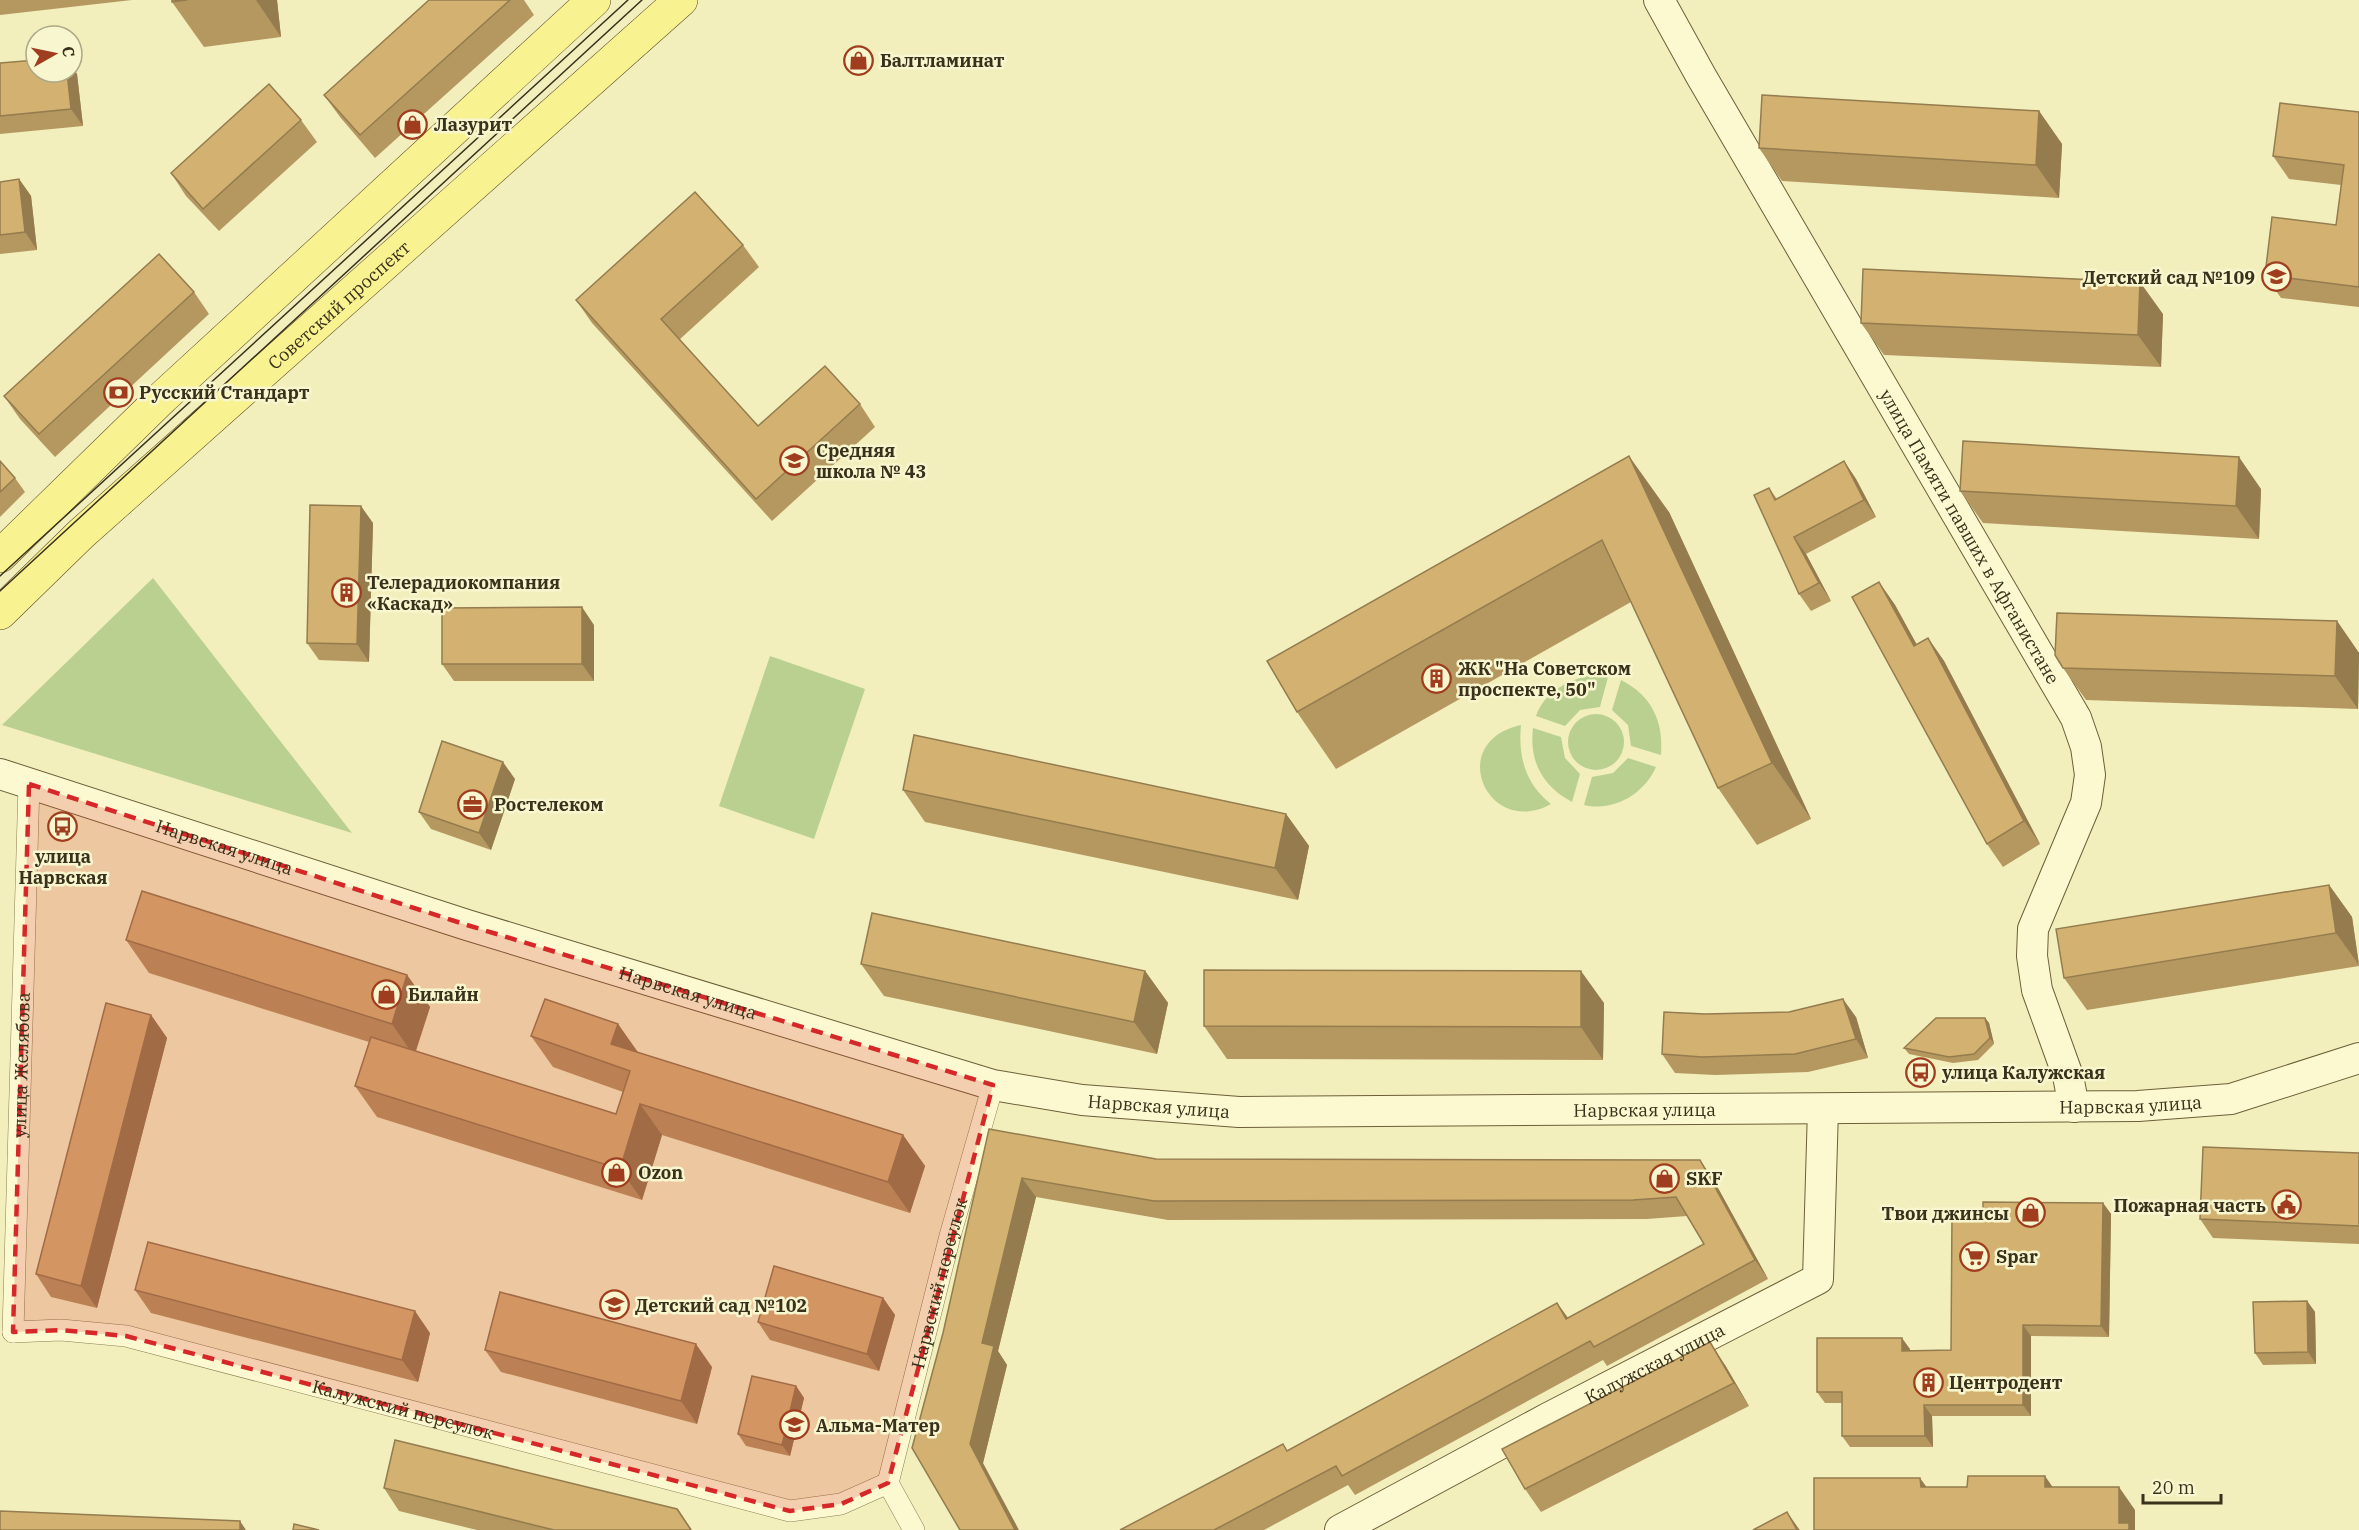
<svg xmlns="http://www.w3.org/2000/svg" width="2359" height="1530" viewBox="0 0 2359 1530" font-family="'IBM Plex Serif',serif">
<style>
.green{fill:#b9d090}
.lines{fill:none;stroke-linecap:round;stroke-linejoin:round}
.street-casing{stroke:#8b7f55;stroke-width:22}
.secondary-casing{stroke:#6d5f38;stroke-width:32}
.primary-casing{stroke:#584b2a;stroke-width:34}
.street{stroke:#fcf9d1;stroke-width:21}
.secondary{stroke:#fcf9d1;stroke-width:30}
.primary{stroke:#f9f291;stroke-width:33}
.tram{stroke:#39311b;stroke-width:1.5}
.wall{fill:#b59860}
.shaded-wall{fill:#947c4e}
.building{fill:#d3b170;stroke:#947c4e;stroke-width:1.5}
.marked{fill:#d62828;fill-opacity:0.2;stroke:#d62828;stroke-width:4.5;stroke-dasharray:12 8;stroke-linejoin:round}
.labels{text-anchor:middle;dominant-baseline:central;stroke-width:5;stroke-linejoin:round;paint-order:stroke}
.poi-label{font-size:18px;font-weight:bold;fill:#39311b;stroke:#f8f6ce;text-anchor:start}
.street-label{font-size:18px;fill:#39311b;stroke:#f8f6ce}
</style>
<rect width="100%" height="100%" fill="#f2efbd"/>
<g class="green">
<polygon points="153,578 352,833 2,725"/>
<polygon points="770,656 865,689 814,839 719,806"/>
<path d="M1588,676l20,1 -8,30 -20,3 -15,16 -29,-10c8,-23 30,-35 52,-40z"/>
<path d="M1621,680c30,15 43,41 40,75l-30,-9 -3,-21 -16,-15z"/>
<circle cx="1596" cy="742" r="28"/>
<path d="M1521,725c-3,31 4,59 30,79 -63,35 -107,-62 -30,-79z"/>
<path d="M1533,728l28,9 4,21 15,16 -8,28c-30,-16 -43,-41 -39,-74z"/>
<path d="M1628,758l28,9c-12,27 -42,45 -72,38l8,-28 21,-4z"/>
</g>
<g class="lines">
<defs>
<g id="street">
<path id="s1" d="M13,1332l48,-2 65,6 664,175 51,-7 47,-21"/>
<path id="s2" d="M13,1332l16,-548"/>
<path id="s3" d="M914,1530l-26,-47 62,-247 43,-151"/>
</g>
<g id="secondary">
<path id="s4" d="M1659,0l42,76 375,642 10,29 4,28 -4,28 -53,126 -1,27 5,34 31,86 6,31"/>
<path id="s5" d="M0,774l467,151 526,160 89,15 157,12 899,-6 93,-7 128,-41"/>
<path id="s6" d="M1340,1530l208,-112 270,-139 5,-170"/>
</g>
<g id="primary">
<polyline points="0,556 163,397 594,0"/>
<path id="s7" d="M0,613l81,-79 600,-534"/>
</g>
</defs>
<use href="#street" class="street-casing"/>
<use href="#secondary" class="secondary-casing"/>
<use href="#primary" class="primary-casing"/>
<use href="#street" class="street"/>
<use href="#secondary" class="secondary"/>
<use href="#primary" class="primary"/>
<g class="tram">
<polyline points="0,576 628,0"/>
<polyline points="0,591 642,0"/>
</g>
</g>
<g class="wall">
<polygon points="0,0 132,0 0,15"/>
<polygon points="172,0 277,0 281,37 204,47 172,2"/>
<polygon points="429,0 524,0 534,15 375,158 340,117 324,95"/>
<polygon points="0,63 72,72 72,66 77,74 83,126 0,134"/>
<polygon points="2039,111 2062,144 2059,198 1782,181 1759,148"/>
<polygon points="2359,112 2359,307 2281,298 2265,275 2336,225 2341,185 2289,179 2273,156"/>
<polygon points="301,120 317,142 219,231 186,196 171,173"/>
<polygon points="19,179 31,196 37,250 0,254 0,182"/>
<polygon points="743,245 759,267 679,340 758,426 860,404 875,427 772,521 592,323 576,300"/>
<polygon points="194,292 209,314 55,457 20,419 4,396"/>
<polygon points="2163,314 2161,367 1884,355 1861,323"/>
<polygon points="0,461 15,478 25,492 0,517"/>
<polygon points="1844,461 1856,479 1876,517 1806,554 1831,601 1811,611 1799,594 1769,488 1777,499"/>
<polygon points="2261,489 2259,539 1983,523 1960,491"/>
<polygon points="1669,512 1811,819 1757,845 1718,788 1631,602 1336,769 1297,712 1267,661"/>
<polygon points="373,523 369,662 319,660 307,643"/>
<polygon points="1879,582 1895,605 1917,645 1928,638 1944,661 2040,844 2003,867 1987,844"/>
<polygon points="2337,621 2359,653 2358,709 2086,700 2063,668"/>
<polygon points="594,625 594,681 454,681 442,664"/>
<polygon points="515,779 491,850 431,829 419,812"/>
<polygon points="903,790 1286,814 1309,846 1298,900 925,822"/>
<polygon points="2329,885 2352,917 2359,966 2087,1010 2064,978"/>
<polygon points="126,940 407,975 430,1007 416,1051 616,1114 623,1092 553,1067 531,1036 618,1024 637,1052 903,1135 925,1166 910,1213 662,1135 642,1200 377,1117 355,1086 369,1042 149,973"/>
<polygon points="861,964 1145,971 1168,1003 1157,1054 884,996"/>
<polygon points="1604,1003 1603,1060 1227,1059 1204,1026"/>
<polygon points="1789,1012 1856,1017 1868,1058 1808,1072 1715,1075 1675,1073 1662,1054 1705,1014"/>
<polygon points="151,1015 167,1038 97,1308 51,1297 36,1274"/>
<polygon points="1985,1018 1989,1023 1994,1044 1978,1060 1953,1063 1909,1054 1904,1048"/>
<polygon points="989,1129 1156,1159 1713,1179 1768,1279 1607,1366 1603,1360 1355,1495 1348,1485 1264,1530 1120,1530 1288,1451 1557,1303 1568,1318 1704,1244 1687,1216 1647,1219 1168,1220 1036,1197 998,1351 1007,1365 983,1463 960,1530 943,1333"/>
<polygon points="2359,1153 2359,1244 2213,1238 2200,1219"/>
<polygon points="2103,1203 2111,1214 2109,1337 2031,1336 2031,1416 1932,1416 1933,1447 1850,1447 1842,1436 1842,1403 1825,1403 1817,1392 1910,1349 1910,1350 1951,1350 1983,1214"/>
<polygon points="135,1290 430,1333 418,1382 151,1313"/>
<polygon points="883,1298 895,1315 879,1371 770,1340 758,1322"/>
<polygon points="2307,1301 2315,1312 2316,1364 2263,1365 2255,1353"/>
<polygon points="485,1350 712,1367 697,1424 501,1372"/>
<polygon points="1725,1365 1749,1406 1541,1512 1525,1489"/>
<polygon points="796,1386 804,1398 790,1456 746,1446 738,1434"/>
<polygon points="384,1488 678,1509 692,1530 477,1530 399,1511"/>
</g>
<g class="shaded-wall">
<polygon points="256,0 277,0 281,37"/>
<polygon points="72,66 77,74 83,126 71,109 67,72 72,72"/>
<polygon points="2039,111 2062,144 2059,198 2036,165"/>
<polygon points="19,179 31,196 37,250 25,232"/>
<polygon points="2140,282 2163,314 2161,367 2138,335"/>
<polygon points="1629,456 1669,512 1811,819 1772,763"/>
<polygon points="2239,457 2261,489 2259,539 2236,506"/>
<polygon points="1844,461 1856,479 1876,517 1864,500"/>
<polygon points="361,506 373,523 369,662 357,644"/>
<polygon points="1794,537 1806,554 1831,601 1819,583"/>
<polygon points="1879,582 1895,605 1930,669 1914,646"/>
<polygon points="582,607 594,625 594,681 582,664"/>
<polygon points="2337,621 2359,653 2358,709 2335,676"/>
<polygon points="1928,638 1944,661 2040,844 2024,821"/>
<polygon points="503,762 515,779 491,850 479,833"/>
<polygon points="1286,814 1309,846 1298,900 1275,868"/>
<polygon points="2329,885 2352,917 2359,965 2336,933"/>
<polygon points="1145,971 1168,1003 1157,1054 1134,1022"/>
<polygon points="1581,971 1604,1003 1603,1060 1581,1027"/>
<polygon points="407,975 430,1007 414,1056 392,1024"/>
<polygon points="1843,999 1856,1017 1868,1058 1856,1039"/>
<polygon points="151,1015 167,1038 97,1308 81,1286"/>
<polygon points="1985,1018 1989,1023 1994,1044 1990,1038"/>
<polygon points="618,1024 640,1055 611,1044"/>
<polygon points="640,1104 662,1135 642,1200 620,1169"/>
<polygon points="903,1135 925,1166 910,1213 888,1182"/>
<polygon points="1700,1160 1713,1179 1768,1279 1755,1260"/>
<polygon points="1022,1178 1036,1197 998,1351 1007,1365 983,1463 1019,1530 1015,1530 970,1444 982,1343"/>
<polygon points="2103,1203 2111,1214 2109,1337 2101,1326"/>
<polygon points="883,1298 895,1315 879,1371 867,1354"/>
<polygon points="2307,1301 2315,1312 2316,1364 2308,1352"/>
<polygon points="1557,1303 1571,1322 1566,1319"/>
<polygon points="415,1311 430,1333 418,1382 402,1360"/>
<polygon points="2023,1325 2031,1336 2031,1416 2023,1405"/>
<polygon points="1902,1338 1910,1349 1909,1361 1902,1351"/>
<polygon points="1710,1342 1725,1365 1749,1406 1734,1383"/>
<polygon points="696,1344 712,1367 697,1424 681,1401"/>
<polygon points="796,1386 804,1398 790,1456 782,1445"/>
<polygon points="1924,1405 1932,1416 1933,1447 1925,1436"/>
<polygon points="2045,1476 2061,1499 2045,1487"/>
<polygon points="1920,1478 1936,1500 1921,1487"/>
<polygon points="2119,1487 2135,1510 2135,1530 2124,1530 2119,1523"/>
<polygon points="1787,1512 1799,1529 1800,1530 1797,1530"/>
<polygon points="240,1521 246,1530 240,1530"/>
</g>
<g class="building">
<polygon points="172,0 187,0 172,2"/>
<polygon points="429,0 510,0 360,135 324,95"/>
<polygon points="36,60 36,72 67,72 71,109 0,116 0,63"/>
<polygon points="269,84 301,120 203,209 171,173"/>
<polygon points="1762,95 2039,111 2036,165 1759,148"/>
<polygon points="2280,103 2359,112 2359,287 2265,275 2272,217 2336,225 2344,165 2273,156"/>
<polygon points="19,179 25,232 0,235 0,182"/>
<polygon points="695,192 743,245 661,319 758,426 825,366 860,404 756,499 576,300"/>
<polygon points="159,254 194,292 39,434 4,396"/>
<polygon points="1863,269 2140,282 2138,335 1861,323"/>
<polygon points="1963,441 2239,457 2236,506 1960,491"/>
<polygon points="1629,456 1772,763 1718,788 1602,540 1297,712 1267,661"/>
<polygon points="0,461 15,478 0,492"/>
<polygon points="1844,461 1864,500 1794,537 1819,583 1799,594 1754,495 1769,488 1775,500"/>
<polygon points="310,505 361,506 357,644 307,643"/>
<polygon points="1879,582 1914,646 1928,638 2024,821 1987,844 1852,597"/>
<polygon points="582,607 582,664 442,664 442,608"/>
<polygon points="2057,613 2337,621 2335,676 2063,668 2055,655"/>
<polygon points="914,735 1286,814 1275,868 903,790"/>
<polygon points="442,741 503,762 479,833 419,812"/>
<polygon points="2329,885 2336,933 2064,978 2056,929"/>
<polygon points="142,891 407,975 392,1024 126,940"/>
<polygon points="872,913 1145,971 1134,1022 861,964"/>
<polygon points="1204,970 1581,971 1581,1027 1204,1026"/>
<polygon points="545,999 618,1024 611,1044 903,1135 888,1182 640,1104 620,1169 355,1086 371,1037 616,1114 630,1071 531,1036"/>
<polygon points="1843,999 1856,1039 1795,1054 1702,1057 1662,1054 1664,1012 1705,1014 1789,1012"/>
<polygon points="106,1003 151,1015 81,1286 36,1274"/>
<polygon points="1936,1018 1985,1018 1990,1038 1974,1054 1949,1057 1904,1048"/>
<polygon points="989,1129 1156,1159 1700,1160 1755,1260 1594,1347 1590,1341 1342,1476 1336,1466 1214,1530 1120,1530 1283,1444 1287,1451 1557,1303 1566,1319 1704,1244 1676,1197 1633,1200 1154,1201 1022,1178 982,1343 994,1346 970,1444 1015,1530 960,1530 912,1448 943,1333"/>
<polygon points="2203,1147 2359,1153 2359,1226 2200,1219"/>
<polygon points="1983,1202 2103,1203 2101,1326 2023,1325 2023,1405 1924,1405 1925,1436 1842,1436 1842,1392 1817,1392 1817,1338 1902,1338 1902,1351 1951,1350 1952,1214 1983,1214"/>
<polygon points="148,1242 415,1311 402,1360 135,1290"/>
<polygon points="774,1266 883,1298 867,1354 758,1322"/>
<polygon points="500,1292 696,1344 681,1401 485,1350"/>
<polygon points="2307,1301 2308,1352 2255,1353 2253,1302"/>
<polygon points="1710,1342 1734,1383 1525,1489 1502,1449"/>
<polygon points="752,1376 796,1386 782,1445 738,1434"/>
<polygon points="395,1440 677,1509 691,1530 554,1530 384,1488"/>
<polygon points="1968,1476 2045,1476 2045,1487 2119,1487 2119,1523 2129,1523 2129,1530 1814,1530 1814,1478 1920,1478 1921,1487 1967,1487"/>
<polygon points="0,1511 240,1521 240,1530 0,1530"/>
<polygon points="1787,1512 1797,1530 1753,1530"/>
<polygon points="294,1524 319,1530 293,1530"/>
</g>
<path class="marked" d="M29,784l438,141 526,160 -105,398 -47,21 -51,7 -664,-175 -65,-6 -48,2z"/>
<defs>
<symbol id="shop-ring" viewBox="-11 -11 22 22"><circle r="9.5" fill="#f8f6ce" stroke="#a03d1f" stroke-width="1.5"/><path d="M-5-2.5h2.3a2.7 3.5 0 0 1 5.4 0H5L5.5 6h-11ZM-1.5-2.5h3a1.5 2.3 0 0 0-3 0Z" fill="#a03d1f"/></symbol>
<symbol id="school-ring" viewBox="-11 -11 22 22"><circle r="9.5" fill="#f8f6ce" stroke="#a03d1f" stroke-width="1.5"/><path d="M0-5L7-2L0 1L-7-2ZM-4 1L0 2.5L4 1V4Q0 6-4 4Z" fill="#a03d1f"/></symbol>
<symbol id="bank-ring" viewBox="-11 -11 22 22"><circle r="9.5" fill="#f8f6ce" stroke="#a03d1f" stroke-width="1.5"/><path d="M-6-4H6V4H-6ZM0-2.3a2.3 2.3 0 1 0 0 4.6a2.3 2.3 0 1 0 0-4.6Z" fill="#a03d1f"/></symbol>
<symbol id="building-ring" viewBox="-11 -11 22 22"><circle r="9.5" fill="#f8f6ce" stroke="#a03d1f" stroke-width="1.5"/><path d="M-4-6H4V6H1V3H-1V6H-4ZM-2.5-4.3h1.7v1.8h-1.7ZM.8-4.3h1.7v1.8H.8ZM-2.5-1h1.7V.8h-1.7ZM.8-1h1.7V.8H.8Z" fill="#a03d1f"/></symbol>
<symbol id="office-ring" viewBox="-11 -11 22 22"><circle r="9.5" fill="#f8f6ce" stroke="#a03d1f" stroke-width="1.5"/><path d="M-6-3h4V-5.5h4V-3h4V5H-6ZM-1-4.5V-3h2v-1.5ZM-6 0V1H6V0Z" fill="#a03d1f"/></symbol>
<symbol id="bus-ring" viewBox="-11 -11 22 22"><circle r="9.5" fill="#f8f6ce" stroke="#a03d1f" stroke-width="1.5"/><path d="M-5-6H5V4H4V6H2V4H-2V6H-4V4H-5ZM-3.5-4V0h7V-4ZM-3.5 1.2v1.5H-2V1.2ZM2 1.2v1.5H3.5V1.2Z" fill="#a03d1f"/></symbol>
<symbol id="civic-ring" viewBox="-11 -11 22 22"><circle r="9.5" fill="#f8f6ce" stroke="#a03d1f" stroke-width="1.5"/><path d="M-.6-6.5H3V-4.5H.6V-3L4-1V1h2V6H-6V1h2V-1L-.6-3ZM-1.2 2.5V6h2.4V2.5Z" fill="#a03d1f"/></symbol>
<symbol id="supermarket-ring" viewBox="-11 -11 22 22"><circle r="9.5" fill="#f8f6ce" stroke="#a03d1f" stroke-width="1.5"/><path d="M-6-5.5h2.5l.6 2H6L4.5 2H-2.5L-4.4-4H-6ZM-1.5 3.2a1.3 1.3 0 1 0 .1 0ZM3 3.2a1.3 1.3 0 1 0 .1 0Z" fill="#a03d1f"/></symbol>
</defs>
<g fill-rule="evenodd">
<use href="#shop-ring" x="842" y="44" width="33" height="33"/>
<use href="#shop-ring" x="396" y="108" width="33" height="33"/>
<use href="#school-ring" x="2260" y="260" width="33" height="33"/>
<use href="#bank-ring" x="102" y="376" width="33" height="33"/>
<use href="#school-ring" x="778" y="444" width="33" height="33"/>
<use href="#building-ring" x="330" y="576" width="33" height="33"/>
<use href="#building-ring" x="1420" y="662" width="33" height="33"/>
<use href="#office-ring" x="456" y="788" width="33" height="33"/>
<use href="#bus-ring" x="46" y="810" width="33" height="33"/>
<use href="#shop-ring" x="370" y="978" width="33" height="33"/>
<use href="#bus-ring" x="1904" y="1056" width="33" height="33"/>
<use href="#shop-ring" x="600" y="1156" width="33" height="33"/>
<use href="#shop-ring" x="1648" y="1162" width="33" height="33"/>
<use href="#civic-ring" x="2270" y="1188" width="33" height="33"/>
<use href="#shop-ring" x="2014" y="1196" width="33" height="33"/>
<use href="#supermarket-ring" x="1958" y="1240" width="33" height="33"/>
<use href="#school-ring" x="598" y="1288" width="33" height="33"/>
<use href="#building-ring" x="1912" y="1366" width="33" height="33"/>
<use href="#school-ring" x="778" y="1408" width="33" height="33"/>
</g>
<g class="labels">
<g class="poi-label">
<text x="880" y="60">Балтламинат</text>
<text x="434" y="124">Лазурит</text>
<text x="2255" y="277" text-anchor="end">Детский сад №109</text>
<text x="139" y="392">Русский Стандарт</text>
<text x="816" y="450">Средняя<tspan x="816" dy="21">школа № 43</tspan></text>
<text x="367" y="582">Телерадиокомпания<tspan x="367" dy="21">«Каскад»</tspan></text>
<text x="1458" y="668">ЖК "На Советском<tspan x="1458" dy="21">проспекте, 50"</tspan></text>
<text x="494" y="804">Ростелеком</text>
<text x="63" y="856" text-anchor="middle">улица<tspan x="63" dy="21">Нарвская</tspan></text>
<text x="408" y="994">Билайн</text>
<text x="1942" y="1072">улица Калужская</text>
<text x="638" y="1172">Ozon</text>
<text x="1686" y="1178">SKF</text>
<text x="2266" y="1205" text-anchor="end">Пожарная часть</text>
<text x="2009" y="1213" text-anchor="end">Твои джинсы</text>
<text x="1996" y="1256">Spar</text>
<text x="635" y="1305">Детский сад №102</text>
<text x="1949" y="1382">Центродент</text>
<text x="816" y="1425">Альма-Матер</text>
</g>
<g class="street-label">
<text stroke="none"><textPath href="#s7" startOffset="458">Советский проспект</textPath></text>
<text stroke="none"><textPath href="#s4" startOffset="620">улица Памяти павших в Афганистане</textPath></text>
<text stroke="none"><textPath href="#s5" startOffset="236">Нарвская улица</textPath></text>
<text stroke="none"><textPath href="#s5" startOffset="722">Нарвская улица</textPath></text>
<text stroke="none"><textPath href="#s2" startOffset="267">улица Желябова</textPath></text>
<text stroke="none"><textPath href="#s5" startOffset="2180">Нарвская улица</textPath></text>
<text stroke="none"><textPath href="#s5" startOffset="1208">Нарвская улица</textPath></text>
<text stroke="none"><textPath href="#s5" startOffset="1694">Нарвская улица</textPath></text>
<text stroke="none"><textPath href="#s3" startOffset="260">Нарвский переулок</textPath></text>
<text stroke="none"><textPath href="#s6" startOffset="356">Калужская улица</textPath></text>
<text stroke="none"><textPath href="#s1" startOffset="400">Калужский переулок</textPath></text>
</g>
</g>
<g transform="translate(54 54) rotate(81)"><circle r="28" fill="#f8f6ce" stroke="#aca786" stroke-width="1.5"/>
<path d="M0-4.5L10 22L0 15L-10 22Z" fill="#a03d1f"/>
<text y="-9" font-size="16" font-weight="bold" text-anchor="middle" fill="#39311b">С</text>
</g>
<path d="M2143 1494v9h78v-9" fill="none" stroke="#39311b" stroke-width="3"/>
<text x="2152" y="1494" font-size="18" fill="#39311b" stroke="#f8f6ce" stroke-width="4.5" paint-order="stroke">20 m</text>
</svg>
